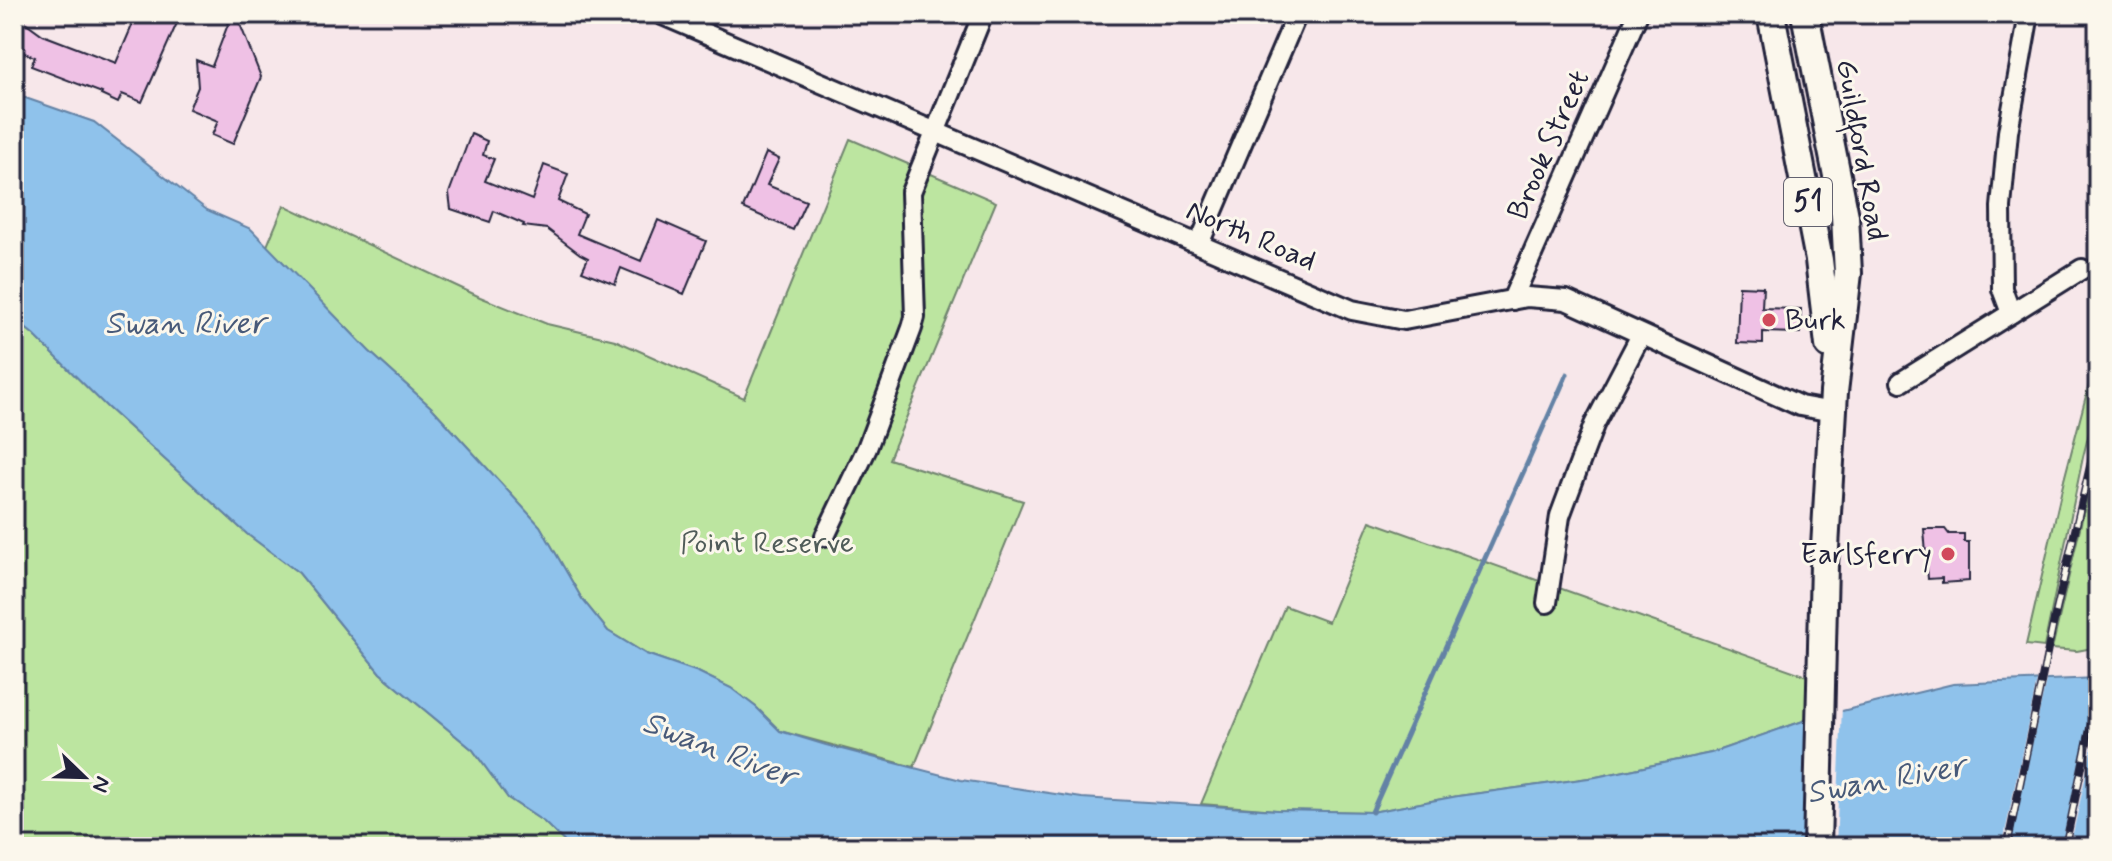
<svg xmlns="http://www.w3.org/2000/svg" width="2112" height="861" viewBox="0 0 2112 861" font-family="Mynerve,sans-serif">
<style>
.green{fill:#bce5a0;stroke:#6f846e;stroke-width:2}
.water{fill:#8fc2eb;stroke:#6382a5;stroke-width:2}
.pier{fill:#f7e7ea}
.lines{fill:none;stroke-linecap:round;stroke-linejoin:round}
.stream{stroke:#6382a5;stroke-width:5}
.building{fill:#efc1e5;stroke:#22223b;stroke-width:2}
.minor-casing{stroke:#22223b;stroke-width:24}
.highway-casing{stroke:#22223b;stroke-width:32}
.minor{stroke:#fbf7ec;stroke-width:18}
.highway{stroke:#fbf7ec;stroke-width:26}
.rail-casing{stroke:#22223b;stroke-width:8}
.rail{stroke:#fbf7ec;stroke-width:5;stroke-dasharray:15;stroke-linecap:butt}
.poi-dot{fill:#d1495b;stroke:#fbf7ec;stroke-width:3}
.labels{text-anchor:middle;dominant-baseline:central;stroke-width:6;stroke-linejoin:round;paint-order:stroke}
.shield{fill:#fbf7ec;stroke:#636270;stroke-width:2}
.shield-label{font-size:28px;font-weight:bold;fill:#22223b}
.street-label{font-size:30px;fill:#22223b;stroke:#fbf7ec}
.poi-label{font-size:30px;fill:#22223b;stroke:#fbf7ec;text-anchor:start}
.park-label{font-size:30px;fill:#505c59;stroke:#fbf7ec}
.water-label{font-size:32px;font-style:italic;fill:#485a79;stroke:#fbf7ec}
</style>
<rect width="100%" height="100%" fill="#f7e7ea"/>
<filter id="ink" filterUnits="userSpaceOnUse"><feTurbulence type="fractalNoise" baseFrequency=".0125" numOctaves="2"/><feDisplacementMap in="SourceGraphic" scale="16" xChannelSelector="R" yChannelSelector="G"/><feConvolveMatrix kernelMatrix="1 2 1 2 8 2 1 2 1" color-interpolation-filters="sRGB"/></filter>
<g filter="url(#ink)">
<g class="green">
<polygon points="850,139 996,202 889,459 1023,501 914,767 780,731 756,707 731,688 698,672 646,654 608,631 582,599 540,526 433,409 369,351 267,246 284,205 480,297 547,324 615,340 744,398"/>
<polygon points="14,319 33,334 107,407 247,534 299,573 380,673 473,750 508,798 544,822 570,847 14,847"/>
<polygon points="2098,350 2098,397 2083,457 2044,647 2026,645 2064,480"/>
<polygon points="2098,450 2098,647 2077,651 2052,649"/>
<polygon points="1370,521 1810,677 1809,719 1711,753 1596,777 1458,796 1372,812 1277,810 1201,804 1285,606 1328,622"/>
</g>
<polygon class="water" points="14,94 94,122 207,210 251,229 369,351 433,409 540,526 582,599 608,631 646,654 698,672 731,688 756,707 780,731 826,745 961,780 1082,798 1277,810 1372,812 1458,796 1596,777 1711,753 1809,719 1953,684 2098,678 2098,847 570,847 544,822 508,798 473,750 380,673 299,573 247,534 107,407 33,334 14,319"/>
<g class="pier">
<polygon points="2098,675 2098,719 2070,847 2061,847"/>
<polygon points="2038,676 2047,676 2010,847 2002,847"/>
<polygon points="1842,707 1836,847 1807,847 1811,714"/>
</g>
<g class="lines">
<polyline class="stream" points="1372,812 1567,374"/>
</g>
<g class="building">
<polygon points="14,14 43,35 116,63 137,14 181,14 142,102 122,94 118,103 101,95 102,93 31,66 35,57 14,49"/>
<polygon points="232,14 236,14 261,77 233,144 212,135 218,121 189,109 198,87 196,60 212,66"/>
<polygon points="471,134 487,141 483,155 494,159 485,181 532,200 544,165 568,174 558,201 585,214 577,234 641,261 658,220 706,241 684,294 621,268 615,284 582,271 588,258 580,254 547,229 523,226 524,224 494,211 490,222 451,209 449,193"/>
<polygon points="766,153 779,159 767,185 806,201 793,230 743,208"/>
<polygon points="1739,286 1763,287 1762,308 1801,309 1800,333 1763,332 1763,344 1737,343"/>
<polygon points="1924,529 1945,529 1949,534 1964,534 1964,542 1969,542 1969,581 1942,583 1942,578 1928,579"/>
</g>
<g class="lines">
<defs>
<g id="minor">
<polyline points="660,14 1352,310 1404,320 1527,297 1566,300 1800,406 1833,412"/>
<polyline points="1199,244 1297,14"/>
<polyline points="1512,300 1638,14"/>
<polyline points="2011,313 2002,289 2001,207 2008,132 2029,14"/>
<polyline points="1901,382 2082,269"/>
<polyline points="825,536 867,448 912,328 915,317 911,192 983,14"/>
<polyline points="1547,603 1560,516 1594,425 1641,335"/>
</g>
<g id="highway">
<polyline points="1771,14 1819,260 1829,345"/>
<polyline points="1805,14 1845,216 1848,273 1834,392 1824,565 1817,847"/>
</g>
</defs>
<use href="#minor" class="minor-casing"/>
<use href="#highway" class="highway-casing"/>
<use href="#minor" class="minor"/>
<use href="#highway" class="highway"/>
<defs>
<g id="rail">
<polyline points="2007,847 2053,625 2098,432"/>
<polyline points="2065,847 2098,691"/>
</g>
</defs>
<use href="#rail" class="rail-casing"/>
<use href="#rail" class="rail"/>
</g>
</g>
<g class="poi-dot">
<circle cx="1769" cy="320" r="8"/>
<circle cx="1948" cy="554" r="8"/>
</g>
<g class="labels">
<rect class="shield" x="1784" y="178" width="48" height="48" rx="6"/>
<g class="shield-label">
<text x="1808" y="202">51</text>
</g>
<g class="street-label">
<text transform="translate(1549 145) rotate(-66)">Brook Street</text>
<text transform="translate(1861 150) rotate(80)">Guildford Road</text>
<text transform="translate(1251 236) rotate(23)">North Road</text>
</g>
<g class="poi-label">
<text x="1785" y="320">Burk</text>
<text x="1932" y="554" text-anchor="end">Earlsferry</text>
</g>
<g class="park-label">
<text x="767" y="543">Point Reserve</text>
</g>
<g class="water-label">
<text x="185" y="324">Swan River</text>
<text transform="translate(719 750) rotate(21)">Swan River</text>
<text transform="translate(1886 780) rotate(-10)">Swan River</text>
</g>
</g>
<rect width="2112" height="861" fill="none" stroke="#fbf7ec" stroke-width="48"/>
<rect x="24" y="24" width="2064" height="813" fill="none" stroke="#22223b" stroke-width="3" filter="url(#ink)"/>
<g transform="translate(84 777) rotate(113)" stroke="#fbf7ec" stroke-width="6" paint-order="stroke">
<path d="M0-6L14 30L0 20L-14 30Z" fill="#22223b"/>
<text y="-12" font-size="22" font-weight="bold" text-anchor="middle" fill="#22223b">N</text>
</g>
</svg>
